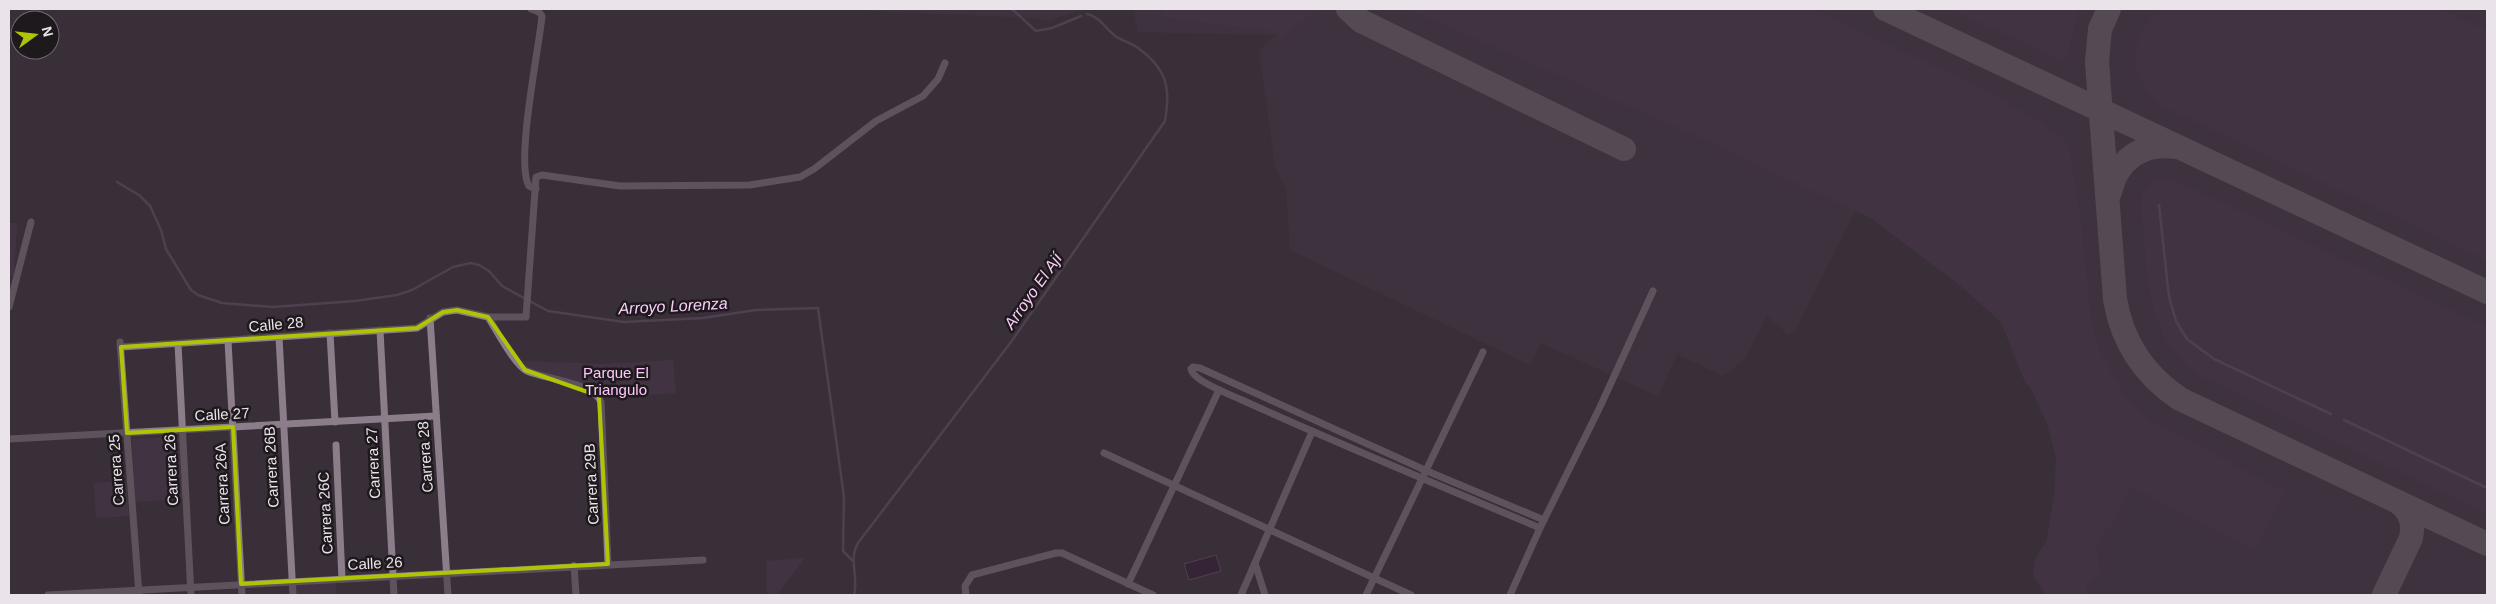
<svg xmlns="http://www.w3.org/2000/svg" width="2496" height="604" viewBox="0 0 2496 604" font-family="Helvetica,sans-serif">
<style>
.built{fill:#453745}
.green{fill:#4f394e}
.water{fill:#321732;stroke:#695469}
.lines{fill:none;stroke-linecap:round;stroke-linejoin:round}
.stream{stroke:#695469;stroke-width:2.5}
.taxiway{stroke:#746c74;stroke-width:24}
.street{stroke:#8c7d8b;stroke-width:7}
.marked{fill:none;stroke:#afc503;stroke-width:4;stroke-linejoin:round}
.labels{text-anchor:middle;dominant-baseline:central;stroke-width:5;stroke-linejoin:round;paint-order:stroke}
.street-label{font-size:15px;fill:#eae3e9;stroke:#1e191d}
.park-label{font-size:15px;fill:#fec8fc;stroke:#1e191d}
.water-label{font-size:16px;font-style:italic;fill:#facef8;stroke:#1e191d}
</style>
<rect width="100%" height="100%" fill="#392f39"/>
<g class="built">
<polygon points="870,9 1084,9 1047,21 1033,18 870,11"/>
<polygon points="1133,9 2487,9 2487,595 2046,595 2033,576 2035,559 2047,541 2055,486 2056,459 2046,421 2031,388 2025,382 2001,322 1962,287 1871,218 1856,210 1796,329 1789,335 1767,316 1745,359 1723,376 1677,354 1658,396 1541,343 1530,365 1290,250 1286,189 1275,166 1259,50 1276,35 1138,32"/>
</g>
<g class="green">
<polygon points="1162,9 1318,9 1281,37 1279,32 1164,17"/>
<polygon points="1409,9 1811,9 1987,91 2060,135 2065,142 2071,158 2081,224 2091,321 2098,348 2113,377 2126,396 2148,419 2283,491 2283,496 2254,550 2131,486 2112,524 2104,531 2096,547 2100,572 2088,584 2084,595 2046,595 2033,576 2035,559 2047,541 2055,486 2056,459 2050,430 2031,388 2025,382 2001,322 1962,287 1871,218 1699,137"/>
<polygon points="1951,9 2078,9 2067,57 2063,61"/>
<path d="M2164,9h277l46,22v229l-322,-153c-38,-27 -41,-71 -1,-98z"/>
<path d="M2169,178l318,149v187l-290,-140c-16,-13 -29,-26 -36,-45 -14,-32 -15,-68 -18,-102 -1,-9 -4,-22 -1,-31 3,-12 16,-16 27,-18z"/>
<polygon points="9,223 17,223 14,276 9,276"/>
<polygon points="673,360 676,393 608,398 599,389 535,370 527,367 521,361 601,364"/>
<polygon points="181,437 184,499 135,502 132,439"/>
<polygon points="126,481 129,516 96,518 94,483"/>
<polygon points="805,558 776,595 767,595 766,561"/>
<polygon points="336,582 336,595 296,595 295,584"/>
</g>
<polygon class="water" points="1216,555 1221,571 1189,580 1184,564"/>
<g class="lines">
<g class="stream">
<polyline points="1012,9 1036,31 1052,28 1081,16"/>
<polyline points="117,182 139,195 150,206 161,230 166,249 191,290 198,295 222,303 273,307 355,301 397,295 412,290 453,267 471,263 479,265 489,271 502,286 548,311 624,322 703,318 756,310 818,308 844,497 843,551 853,561"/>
<polyline points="2159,205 2169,297 2176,321 2187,339 2214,359 2331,414"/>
<polyline points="2344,420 2487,488"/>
<path d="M854,595c5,-18 -6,-35 4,-52l153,-201 154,-221c6,-33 2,-52 -27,-73 -8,-6 -17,-7 -24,-13 -9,-7 -15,-19 -27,-21"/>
</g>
<g class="taxiway">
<polyline points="1348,9 1361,21 1624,149"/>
<polyline points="1885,9 2487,292"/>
<path d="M2109,9l-9,20 -3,33 18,237c7,43 29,76 65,100l307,145"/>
<path d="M2110,192c7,-32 32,-50 65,-45"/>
<path d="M2384,595l27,-57c3,-15 0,-26 -13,-36"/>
</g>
<g class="street">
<path d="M531,9l8,3 3,4c-3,33 -27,147 -13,170l7,3"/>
<polyline points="9,307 31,222"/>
<path d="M488,317c8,12 27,49 39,54 18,8 67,12 74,31l7,162"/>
<polyline points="430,318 448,595"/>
<polyline points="380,330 394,595"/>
<polyline points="330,333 335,422"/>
<polyline points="279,337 293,595"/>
<polyline points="228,341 242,595"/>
<polyline points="120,342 139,595"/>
<polyline points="178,344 191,595"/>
<polyline points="121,347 417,328 443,312 457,310 488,317 526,317 536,177 542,175 620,186 750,185 800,177 814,169 876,121 923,96 938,79 945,63"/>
<polyline points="9,439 436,416"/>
<polyline points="336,445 342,579"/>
<polyline points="1104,453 1411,595"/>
<path d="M1540,528c-99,-42 -199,-83 -298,-128 -11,-5 -49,-19 -51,-31l2,-2 7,1 227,103 117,49"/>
<polyline points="1255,563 1265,595"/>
<polyline points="574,566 576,595"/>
<polyline points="1128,584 1219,390"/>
<polyline points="48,595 703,560"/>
<polyline points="966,595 965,586 972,575 1056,553 1062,553 1153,595"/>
<polyline points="1241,595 1312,432"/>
<polyline points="1366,595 1483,352"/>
<polyline points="1510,595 1540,528 1600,407 1653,291"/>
</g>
</g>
<path d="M0 0H2496V604H0ZM457,310l31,7 37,53 74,26 9,168 -367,20 -8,-157 -106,6 -6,-86 296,-19 26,-16z" fill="#392f39" fill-opacity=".55" fill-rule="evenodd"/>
<path class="marked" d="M457,310l31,7 37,53 74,26 9,168 -367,20 -8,-157 -106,6 -6,-86 296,-19 26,-16z"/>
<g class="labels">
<g class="street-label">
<text transform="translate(276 324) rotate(-5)">Calle 28</text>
<text transform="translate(222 414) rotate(-3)">Calle 27</text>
<text transform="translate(425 457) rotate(-94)">Carrera 28</text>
<text transform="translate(373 463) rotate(-93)">Carrera 27</text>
<text transform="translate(271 467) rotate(-93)">Carrera 26B</text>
<text transform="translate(116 470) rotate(-94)">Carrera 25</text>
<text transform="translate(171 470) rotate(-93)">Carrera 26</text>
<text transform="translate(222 484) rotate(-93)">Carrera 26A</text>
<text transform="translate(591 484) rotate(-93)">Carrera 29B</text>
<text transform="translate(325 513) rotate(-93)">Carrera 26C</text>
<text transform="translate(375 563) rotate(-3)">Calle 26</text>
</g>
<g class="park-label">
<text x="616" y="372">Parque El<tspan x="616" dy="17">Triangulo</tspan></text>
</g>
<g class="water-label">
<text transform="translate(1033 291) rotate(-55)">Arroyo El Ají</text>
<text transform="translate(673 306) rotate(-3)">Arroyo Lorenza</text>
</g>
</g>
<rect width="2496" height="604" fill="none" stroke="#eae3e9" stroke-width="20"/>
<g transform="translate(35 35) rotate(75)"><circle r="24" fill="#1e191d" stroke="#706a6f"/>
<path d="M0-4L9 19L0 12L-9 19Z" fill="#afc503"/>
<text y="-8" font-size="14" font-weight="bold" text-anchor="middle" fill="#eae3e9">N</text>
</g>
</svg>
